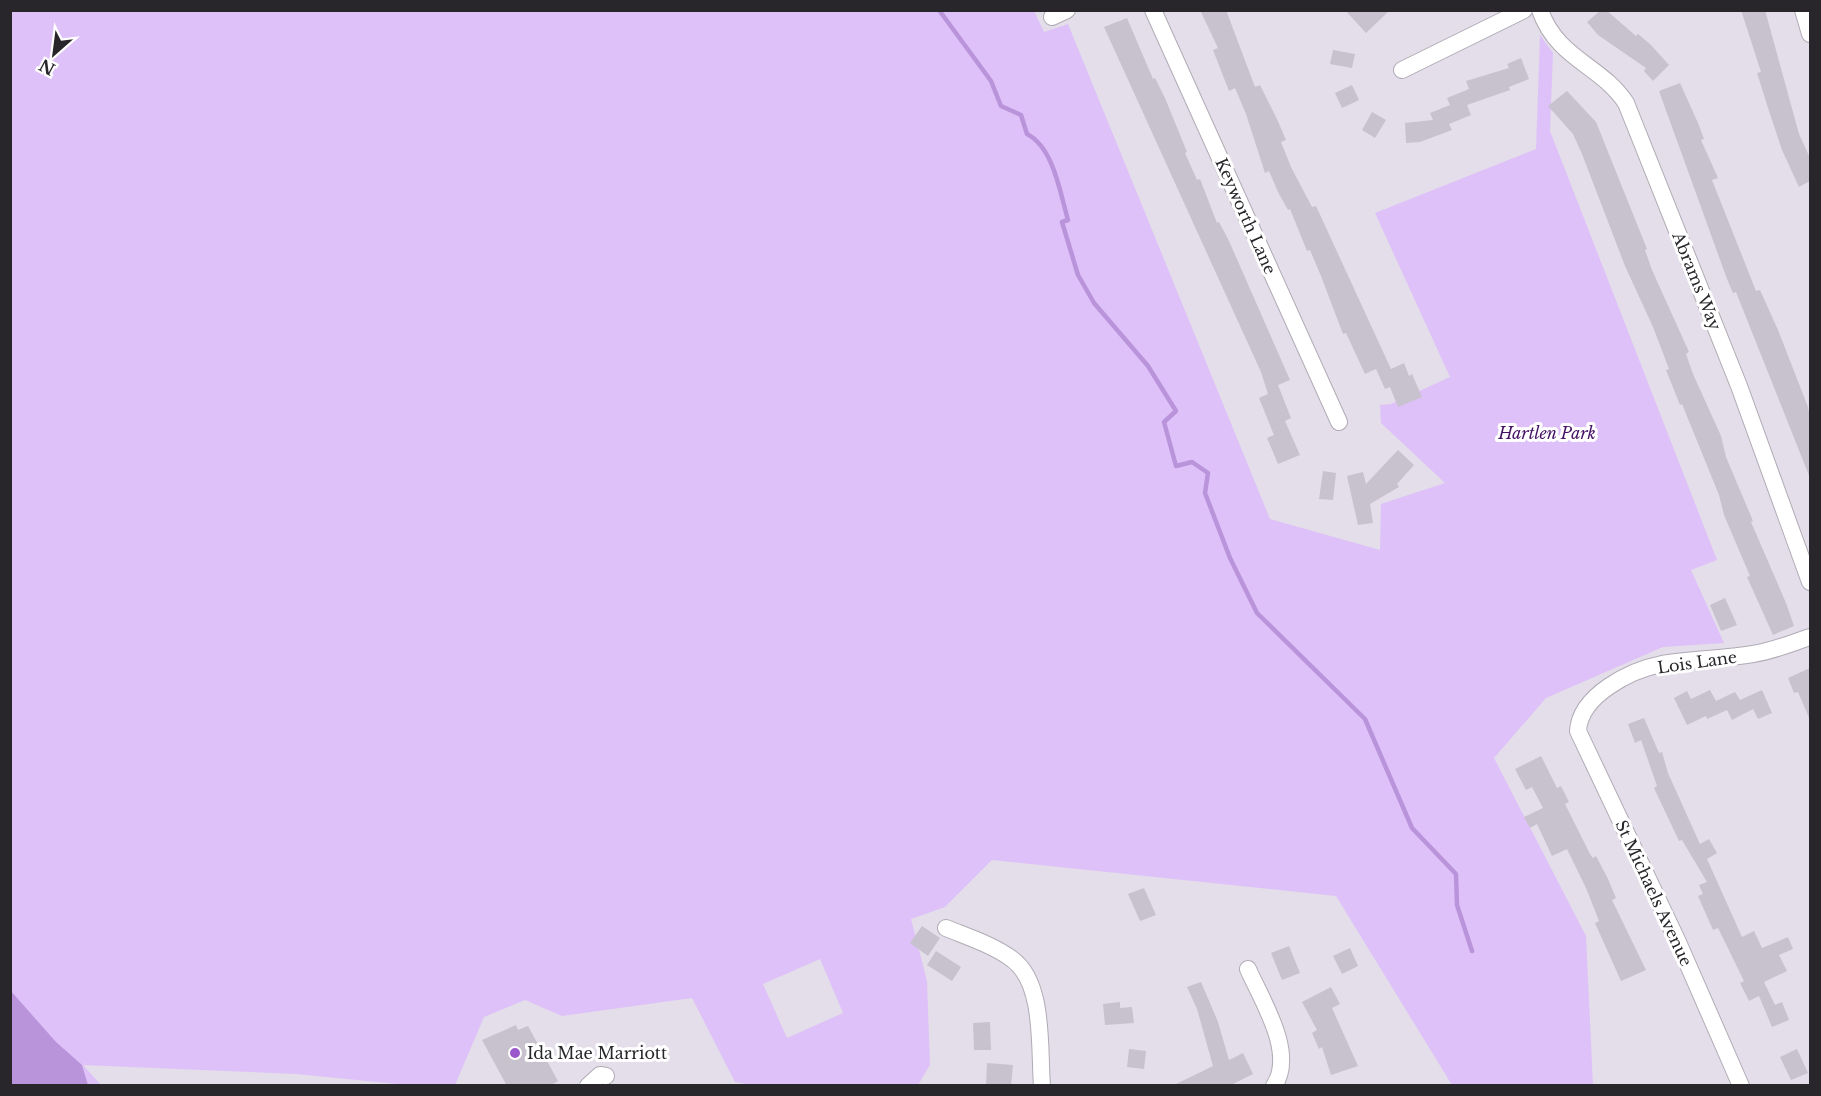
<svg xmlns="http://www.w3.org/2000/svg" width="1821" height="1096" viewBox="0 0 1821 1096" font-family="'Libre Baskerville',serif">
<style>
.green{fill:#dec1f9;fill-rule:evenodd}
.water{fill:#ba94da}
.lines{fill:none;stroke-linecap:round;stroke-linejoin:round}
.stream{stroke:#ba94da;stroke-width:4.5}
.building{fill:#c7c2cd}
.street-casing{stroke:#b0abb5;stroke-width:18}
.street{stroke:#fff;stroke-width:16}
.poi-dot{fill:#9b58cd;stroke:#fff;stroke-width:2}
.labels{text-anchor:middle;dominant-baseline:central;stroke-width:6;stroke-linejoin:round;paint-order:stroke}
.street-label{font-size:16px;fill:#28262a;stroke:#fff}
.park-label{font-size:16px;font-style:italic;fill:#441164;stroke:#fff}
.poi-label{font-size:16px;fill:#28262a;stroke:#fff;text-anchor:start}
</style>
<rect width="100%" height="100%" fill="#e3dee9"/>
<path class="green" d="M10,11h1024l10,21 24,-8 202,495 110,31 1,-46 64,-21 -64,-60 -1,-18 11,-1 59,-27 -75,-164 161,-64 4,-114 13,18 -3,78 167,429 -26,10 33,73 -61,4 -117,51 -52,60 92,178 7,149h-141l-116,-189 -344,-36 -47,47 -34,12 16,62 3,84 -12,20 -161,1 -22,-4 -43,-84 -130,18 -37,-16 -41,17 -29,68h-48l-110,-11 -214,-9 18,20h-90zM820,959l23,54 -56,25 -24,-54z"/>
<polygon class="water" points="10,990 56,1042 82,1065 88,1085 11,1085"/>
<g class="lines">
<path class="stream" d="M939,10l52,71 10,25 20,9 6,19c27,14 33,59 41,86l-6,2 16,53 16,28 54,63 28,45 -12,11 12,44 16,-4 16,11 -3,20 25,65 27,55 108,106 47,109 44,46 1,31 15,46"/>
</g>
<g class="building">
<polygon points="1200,10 1226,10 1255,87 1260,85 1277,119 1286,140 1281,142 1291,167 1312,207 1316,206 1391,369 1404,363 1409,376 1412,374 1422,397 1398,407 1390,387 1385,389 1376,369 1365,374 1346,333 1343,334 1321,276 1310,250 1307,251 1290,209 1288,210 1278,192 1269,171 1265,173 1246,114 1235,88 1229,91 1213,50 1218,48"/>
<polygon points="1345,10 1390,10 1366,33"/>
<polygon points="1601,10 1606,10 1636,36 1638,34 1651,45 1669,65 1653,81 1644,71 1646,68 1598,35 1587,22"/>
<polygon points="1741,10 1765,10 1799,134 1810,158 1810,181 1799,187 1782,150 1769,111 1757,73 1761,72"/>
<polygon points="1127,18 1153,79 1155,78 1165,98 1187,152 1185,153 1197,180 1200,179 1217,223 1219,222 1229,241 1290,380 1278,385 1291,418 1285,421 1300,455 1278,464 1267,438 1274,435 1259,398 1268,394 1261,372 1104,27"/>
<polygon points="1333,50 1355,54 1352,68 1330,64"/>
<polygon points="1521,58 1529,79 1509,87 1510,90 1467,105 1471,115 1449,124 1452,130 1420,142 1406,143 1405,123 1433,120 1430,113 1450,105 1447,98 1469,89 1466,81 1509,68 1507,64"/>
<polygon points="1680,83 1698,123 1704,139 1701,140 1718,178 1712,180 1756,291 1760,290 1778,330 1808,407 1810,419 1810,478 1736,292 1733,293 1727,279 1659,91"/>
<polygon points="1352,85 1359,100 1342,108 1335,93"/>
<polygon points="1567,91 1596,122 1647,249 1645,250 1652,270 1689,352 1686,354 1693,374 1721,436 1726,457 1753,521 1751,522 1786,603 1794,626 1773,635 1747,577 1750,576 1724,515 1719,495 1682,404 1680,405 1666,370 1669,369 1653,327 1625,266 1582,154 1573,134 1548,106"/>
<polygon points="1372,112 1386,120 1375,138 1362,130"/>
<polygon points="1398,450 1414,465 1397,484 1399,487 1370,504 1373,523 1358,525 1347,476 1363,472 1366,484"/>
<polygon points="1323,471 1336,473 1333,500 1319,499"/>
<polygon points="1725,598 1737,625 1721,631 1710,605"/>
<polygon points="1810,668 1810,720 1798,692 1794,693 1788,678"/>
<polygon points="1710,690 1716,701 1735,692 1740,700 1762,690 1772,713 1758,719 1753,709 1732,720 1727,710 1707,719 1706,716 1687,725 1674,698 1687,691 1691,699"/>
<polygon points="1644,718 1659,753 1662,752 1668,773 1700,844 1709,839 1717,853 1707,859 1742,937 1754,931 1762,948 1788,937 1793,949 1779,955 1787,971 1764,982 1775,1005 1782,1002 1789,1020 1772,1027 1759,996 1749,1001 1740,983 1744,981 1718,928 1713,930 1698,896 1703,894 1699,885 1707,882 1682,840 1679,841 1654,788 1657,786 1641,740 1635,743 1628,724"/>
<polygon points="1541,756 1557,788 1561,786 1569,802 1565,804 1590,854 1593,858 1596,856 1608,879 1616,898 1612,900 1646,970 1621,981 1595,923 1599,921 1586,888 1567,849 1552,856 1537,824 1530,828 1524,817 1543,808 1532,787 1526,790 1515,769"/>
<polygon points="1144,888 1156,915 1140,921 1128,894"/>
<polygon points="922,926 940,938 928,956 910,943"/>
<polygon points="1289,946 1300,973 1282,980 1271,953"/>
<polygon points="1350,948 1358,966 1342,974 1333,956"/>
<polygon points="936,951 961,967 952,981 927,965"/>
<polygon points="1201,982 1218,1022 1229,1060 1243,1053 1253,1074 1229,1086 1172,1086 1213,1066 1197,1009 1187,987"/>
<polygon points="1331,987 1340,1004 1332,1008 1358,1066 1331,1075 1322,1047 1319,1049 1312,1033 1317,1030 1302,1002"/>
<polygon points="1120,1002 1120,1008 1132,1007 1134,1023 1105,1025 1103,1004"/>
<polygon points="990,1022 991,1050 974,1050 973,1023"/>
<polygon points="516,1025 518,1030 528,1026 558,1081 550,1086 507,1086 482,1040"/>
<polygon points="1129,1049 1146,1051 1144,1069 1127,1067"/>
<polygon points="1797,1049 1808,1073 1791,1080 1780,1057"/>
<polygon points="987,1063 1013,1065 1011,1086 986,1086"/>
</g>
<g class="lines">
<defs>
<g id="street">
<polyline points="1153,10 1339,422"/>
<path d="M1540,10c17,49 61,55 86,93l113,283 71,196"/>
<polyline points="1803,10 1810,34"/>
<polyline points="1052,17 1067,10"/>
<polyline points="1402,70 1524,10"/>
<path d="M946,928c22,9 47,17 66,31 33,24 27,90 30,127"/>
<path d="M1248,969c14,32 48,84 26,117"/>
<polyline points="588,1086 600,1075 606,1076"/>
<path d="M1741,1086l-63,-144 -100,-211c2,-36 53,-61 84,-67 30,-5 61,-5 91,-10 20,-3 39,-11 57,-17"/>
</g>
</defs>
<use href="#street" class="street-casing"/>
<use href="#street" class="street"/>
</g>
<circle class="poi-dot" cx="515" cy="1053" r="6"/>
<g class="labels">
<g class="street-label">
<text transform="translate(1246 216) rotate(66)">Keyworth Lane</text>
<text transform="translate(1697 281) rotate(68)">Abrams Way</text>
<text transform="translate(1697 662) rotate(-8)">Lois Lane</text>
<text transform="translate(1654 893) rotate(65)">St Michaels Avenue</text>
</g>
<g class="park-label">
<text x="1547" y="433">Hartlen Park</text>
</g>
<g class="poi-label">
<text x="527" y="1053">Ida Mae Marriott</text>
</g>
</g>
<rect width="1821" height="1096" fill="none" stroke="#28262a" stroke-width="24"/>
<g transform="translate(54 54) rotate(208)" stroke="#ffffff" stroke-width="4.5" paint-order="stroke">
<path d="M0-4.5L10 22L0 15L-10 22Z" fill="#28262a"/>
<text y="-9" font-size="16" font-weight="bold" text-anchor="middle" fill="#28262a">N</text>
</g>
</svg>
